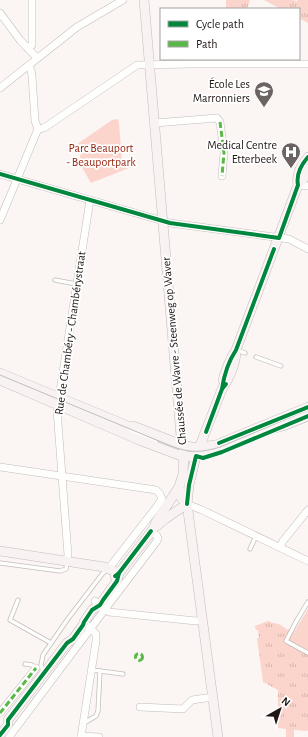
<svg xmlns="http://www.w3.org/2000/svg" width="308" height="737" viewBox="0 0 308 737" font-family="'Alegreya Sans',sans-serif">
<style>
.green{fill:#fbd4cb}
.park{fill:url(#park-tufts)}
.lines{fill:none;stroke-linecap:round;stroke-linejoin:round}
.lane-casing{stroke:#c3bdbb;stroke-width:5}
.street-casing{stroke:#c3bdbb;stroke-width:8}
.secondary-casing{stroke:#c3bdbb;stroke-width:10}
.lane{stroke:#fefefd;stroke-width:3.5}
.street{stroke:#fefefd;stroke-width:7}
.secondary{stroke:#f8f3f2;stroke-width:9}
.tram{stroke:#c0bebe;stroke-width:1}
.quiet{stroke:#58b947;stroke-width:3;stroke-dasharray:6 3;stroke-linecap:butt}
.cycleway-casing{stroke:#fff;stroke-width:6}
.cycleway{stroke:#00873e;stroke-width:4}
.labels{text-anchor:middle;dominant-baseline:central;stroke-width:3.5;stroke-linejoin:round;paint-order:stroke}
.poi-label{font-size:12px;fill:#1f1614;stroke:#fff;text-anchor:end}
.park-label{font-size:12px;fill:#972914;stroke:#fff}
.street-label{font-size:12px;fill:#1f1614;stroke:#fff}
</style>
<defs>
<pattern id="park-tufts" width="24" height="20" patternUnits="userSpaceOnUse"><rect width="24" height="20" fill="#fbd4cb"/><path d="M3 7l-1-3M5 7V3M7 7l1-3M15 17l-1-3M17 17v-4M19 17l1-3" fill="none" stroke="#d7b5ad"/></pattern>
</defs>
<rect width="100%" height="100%" fill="#fbf5f4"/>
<g class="green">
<polygon points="118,119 119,123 122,163 134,163 134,166 91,183 79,162 81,153 76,145 112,120"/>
<polygon points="308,609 308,650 296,644 294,637 297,634 294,632"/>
</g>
<g class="park">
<polygon points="226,0 250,0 247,9 226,9"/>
<polygon points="264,0 294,0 297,2 297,0 308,0 308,23 299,18 299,9 281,9"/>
<polygon points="268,621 273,623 279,624 288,630 289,629 297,634 295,638 308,646 307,649 308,650 308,730 307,731 294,730 294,737 286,737 286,729 278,728 278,690 263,682 257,638 259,638 258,630 256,630 255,626"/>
</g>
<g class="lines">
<defs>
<g id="lane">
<polyline points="55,280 76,284"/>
<polyline points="237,350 245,353"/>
<polyline points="256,357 281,366"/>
<polyline points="125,429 156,442"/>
<polyline points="250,549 256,536"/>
<polyline points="0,563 60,571 66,569 67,562"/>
<polyline points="18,600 10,620 51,643"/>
<polyline points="308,602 297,620 286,641 308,653"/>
<polyline points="25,664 32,665 36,668"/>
<polyline points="100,671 123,674"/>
<polyline points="43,672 41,665 43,655 67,620 103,573 107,570"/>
<polyline points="84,723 96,716 98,711 100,671 91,670"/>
</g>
<g id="street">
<polyline points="0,13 20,40 37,58"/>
<polyline points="28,48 32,45 32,0"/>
<polyline points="29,66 31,70 32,76 35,121 38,129"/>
<polyline points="0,88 77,27 123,0"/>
<polyline points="155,123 217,118 220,122 224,153 222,176"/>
<polyline points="38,129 44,128 137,65 192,64 308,64"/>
<polyline points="0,174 170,223 289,239 308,249"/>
<polyline points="298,185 308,186"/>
<polyline points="0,220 38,129"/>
<polyline points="0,467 156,490 160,494 162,499 155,509 109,568"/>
<polyline points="187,504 202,510 308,561"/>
<polyline points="280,547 283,541 308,510"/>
<polyline points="67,561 68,555 57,410 90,200"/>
<polyline points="95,601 109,612 196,621 202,620"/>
<polyline points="140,707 183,709 192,700 213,697"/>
<polyline points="0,713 36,668"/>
<polyline points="81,736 99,737"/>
<polyline points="9,737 109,604 157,541 158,538 157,536 151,531"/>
<polyline points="81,737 96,641 96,634 88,626"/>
</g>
<g id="secondary">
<polyline points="144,0 181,436 184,454 183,474 179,487 181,498 187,504"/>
<path d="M298,185c-2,-10 3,-20 10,-28"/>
<polyline points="0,373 128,426 133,426 182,445 191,447 200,447 216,445 308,407"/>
<polyline points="0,380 139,440 184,457 196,456 221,450 271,429 283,426 308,416"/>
<path d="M223,380c3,-11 7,-21 13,-30l62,-165c6,-5 8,-9 10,-16"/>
<polyline points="157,526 165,519 187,504"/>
<polyline points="0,551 104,567 119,573"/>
<polyline points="115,576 119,573 154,528 156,522 179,487"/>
<polyline points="0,735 8,725 8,720 67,643 73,639 83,625 84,622 92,610 100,605 103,600 117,581 119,573"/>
<path d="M218,737l-31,-233 2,-19 7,-29 26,-67c8,-12 14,-24 14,-39"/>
</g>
</defs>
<use href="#lane" class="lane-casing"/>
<use href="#street" class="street-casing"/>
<use href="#secondary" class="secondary-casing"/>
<use href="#lane" class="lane"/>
<use href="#street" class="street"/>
<use href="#secondary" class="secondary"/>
<path class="tram" d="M0,375l171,71c18,7 30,7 49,1l88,-37"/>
<g class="quiet">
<polyline points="220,122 224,153 222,176"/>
<circle cx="139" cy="657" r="3.5"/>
<polyline points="0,713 36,668"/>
</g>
<defs>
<g id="cycleway">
<path d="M0,174l170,49 109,15 19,-53c-2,-10 3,-20 10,-28"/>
<path d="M222,389c2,-14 6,-27 14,-39l38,-101"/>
<polyline points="206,432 222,389 226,384"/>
<polyline points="219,443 308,407"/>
<polyline points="187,504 189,485 196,456 203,458 222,452 308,416"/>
<polyline points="115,576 119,573 151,531"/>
<polyline points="0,735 8,725 8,720 67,643 73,639 83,625 84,622 92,610 100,605 103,600 117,581 119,573"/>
</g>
</defs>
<use href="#cycleway" class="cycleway-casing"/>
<use href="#cycleway" class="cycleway"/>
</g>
<defs>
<symbol id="school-pin" viewBox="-11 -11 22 30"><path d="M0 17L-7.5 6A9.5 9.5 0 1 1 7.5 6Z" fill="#6c6462" stroke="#fff"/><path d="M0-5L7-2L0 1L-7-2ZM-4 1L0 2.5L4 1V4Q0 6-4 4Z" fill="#fff"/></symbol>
<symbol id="hospital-pin" viewBox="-11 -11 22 30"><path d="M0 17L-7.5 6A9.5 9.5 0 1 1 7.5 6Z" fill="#6c6462" stroke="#fff"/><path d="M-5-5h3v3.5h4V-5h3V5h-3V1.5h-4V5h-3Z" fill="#fff"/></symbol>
</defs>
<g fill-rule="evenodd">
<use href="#school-pin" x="253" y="80" width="22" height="30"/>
<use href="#hospital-pin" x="280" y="141" width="22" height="30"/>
</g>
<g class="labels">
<g class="poi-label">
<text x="250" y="84">École Les<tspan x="250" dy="14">Marronniers</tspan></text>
<text x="277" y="145">Medical Centre<tspan x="277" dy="14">Etterbeek</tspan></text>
</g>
<g class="park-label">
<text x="101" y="148">Parc Beauport<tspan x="101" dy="14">- Beauportpark</tspan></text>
</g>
<g class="street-label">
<text transform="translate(70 333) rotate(-82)">Rue de Chambéry - Chambérystraat</text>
<text transform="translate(174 351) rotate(-95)">Chaussée de Wavre - Steenweg op Waver</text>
</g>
</g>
<rect x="160" y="8" width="140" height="52" fill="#ffffff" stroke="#a5a2a1"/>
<rect x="168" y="21" width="20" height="6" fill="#00873e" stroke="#a5a2a1"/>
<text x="196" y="28" font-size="12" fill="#1f1614">Cycle path</text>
<rect x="168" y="41" width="20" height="6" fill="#58b947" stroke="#a5a2a1"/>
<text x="196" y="48" font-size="12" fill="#1f1614">Path</text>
<g transform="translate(280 709) rotate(39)" stroke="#ffffff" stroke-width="3" paint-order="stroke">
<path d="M0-3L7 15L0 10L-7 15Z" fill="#1f1614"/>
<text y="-6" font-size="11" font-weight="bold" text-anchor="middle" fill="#1f1614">N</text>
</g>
</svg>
